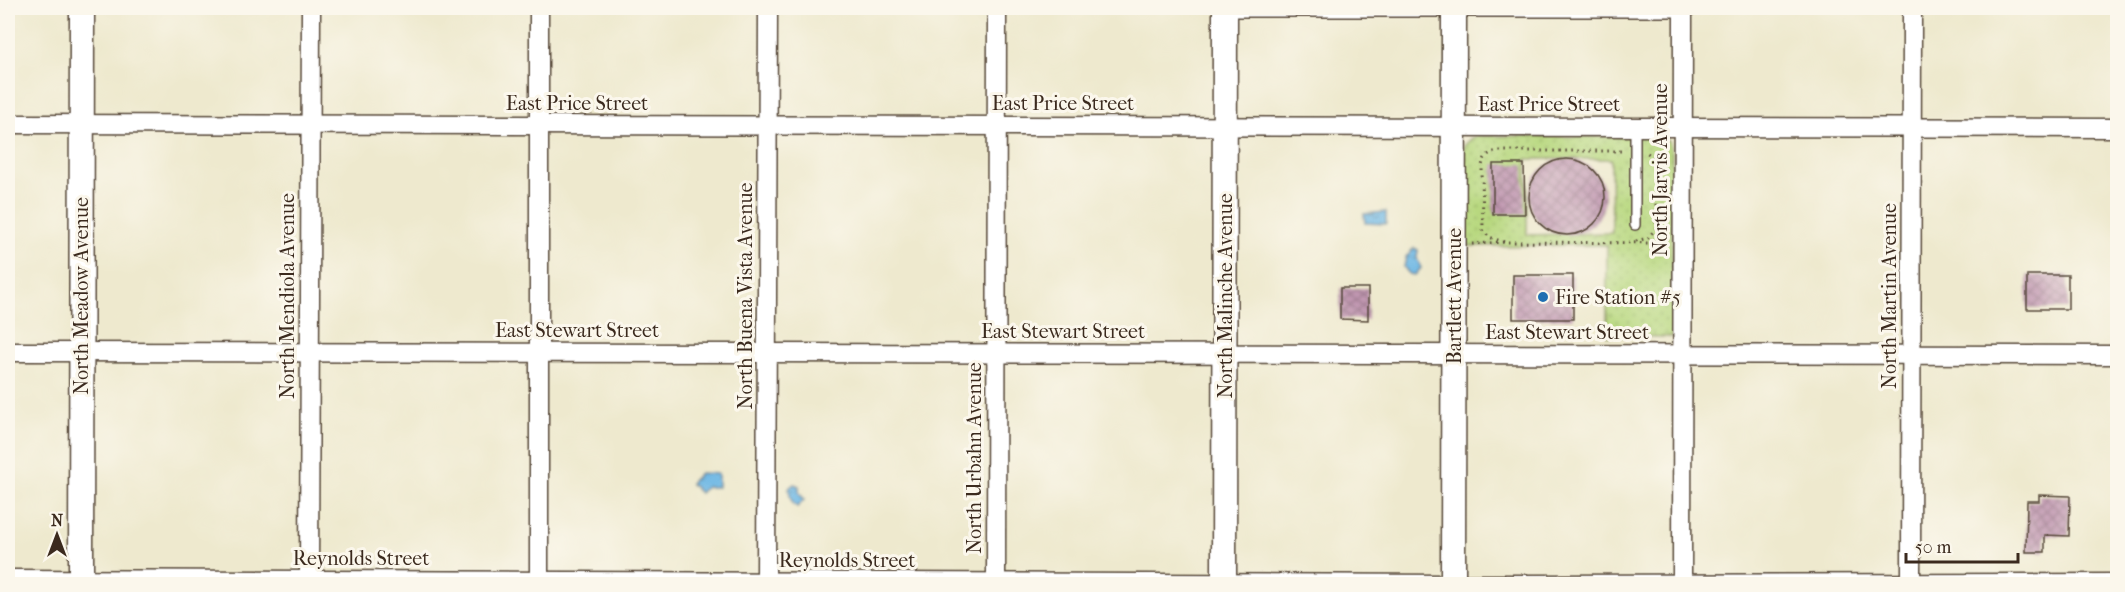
<svg xmlns="http://www.w3.org/2000/svg" width="2125" height="592" viewBox="0 0 2125 592" font-family="'IM FELL French Canon',serif">
<style>
.park{fill:url(#park-dots);stroke:#7a814e;stroke-width:1.5;fill-rule:evenodd}
.water{fill:url(#water-ripples);stroke:#537081;stroke-width:1.5}
.building{fill:url(#building-cross-hatch)}
.lines{fill:none;stroke-linecap:round;stroke-linejoin:round}
.service-casing{stroke:#564738;stroke-width:12}
.minor-casing{stroke:#564738;stroke-width:21}
.secondary-casing{stroke:#564738;stroke-width:27}
.path{stroke:#564738;stroke-width:3;stroke-dasharray:1.5 4.5;stroke-linecap:butt}
.service{stroke:#fff;stroke-width:9}
.minor{stroke:#fff;stroke-width:18}
.secondary{stroke:#fff;stroke-width:24}
.poi-dot{fill:#1f6fb2;stroke:#fbf7ec;stroke-width:2}
.labels{text-anchor:middle;dominant-baseline:central;stroke-width:6;stroke-linejoin:round;paint-order:stroke}
.street-label{font-size:20px;fill:#3b2a1e;stroke:#fbf7ec}
.poi-label{font-size:20px;fill:#3b2a1e;stroke:#fbf7ec;text-anchor:start}
</style>
<defs>
<pattern id="park-dots" width="8" height="8" patternUnits="userSpaceOnUse" patternTransform="scale(1.5)"><rect width="8" height="8" fill="#b8d87f"/><path d="M2 2h.1M6 6h.1" fill="none" stroke="#9fba6d" stroke-width="1.8" stroke-linecap="round"/></pattern>
<pattern id="water-ripples" width="26" height="14" patternUnits="userSpaceOnUse" patternTransform="scale(1.5)"><rect width="26" height="14" fill="#6bb6e4"/><path d="M2 4q2-2 4 0t4 0M15 11q2-2 4 0t4 0" fill="none" stroke="#5994b8"/></pattern>
<pattern id="building-cross-hatch" width="8" height="8" patternUnits="userSpaceOnUse" patternTransform="scale(1.5)"><rect width="8" height="8" fill="#c096b0"/><path d="M0 0l8 8M0 8l8-8" fill="none" stroke="#9d7b8f"/></pattern>
</defs>
<rect width="100%" height="100%" fill="#fbf7ec"/>
<filter id="ink" filterUnits="userSpaceOnUse"><feTurbulence type="fractalNoise" baseFrequency=".0167" numOctaves="2"/><feDisplacementMap in="SourceGraphic" scale="12" xChannelSelector="R" yChannelSelector="G"/><feConvolveMatrix kernelMatrix="1 2 1 2 8 2 1 2 1" color-interpolation-filters="sRGB"/></filter>
<filter id="wash" filterUnits="userSpaceOnUse"><feTurbulence type="fractalNoise" baseFrequency=".008" numOctaves="4" result="noise"/><feDisplacementMap in="SourceGraphic" scale="24" xChannelSelector="R" yChannelSelector="G"/><feGaussianBlur stdDeviation="1.35" result="paint"/><feColorMatrix in="noise" values="0 0 0 0 0 0 0 0 0 0 0 0 0 0 0 0 0 1.4 0 .05"/><feComposite in="paint" operator="in"/></filter>
<g filter="url(#wash)">
<rect width="100%" height="100%" fill="#eee9ce"/>
<path class="park" d="M1478,136l181,1 10,4 3,11v185l-65,-1v-91l-143,1v-100l8,-8zM1527,159h84l1,74 -85,2z"/>
<g class="water">
<polygon points="1386,212 1386,224 1365,223 1364,214"/>
<polygon points="1414,248 1418,250 1417,258 1421,268 1415,275 1409,274 1404,267 1406,257"/>
<polygon points="700,473 718,474 718,487 706,487 700,493 690,483"/>
<path d="M794,484l5,2v6l5,8 -7,7c-7,-5 -7,-11 -8,-19z"/>
</g>
<g id="blocks">
<g class="building">
<rect x="1116" y="8" width="56" height="3"/>
<circle cx="1567" cy="197" r="38"/>
<polygon points="1493,164 1524,164 1525,214 1493,214"/>
<rect x="1513" y="275" width="60" height="44"/>
<rect x="2027" y="275" width="41" height="34"/>
<polygon points="1340,288 1368,288 1368,320 1340,319"/>
<polygon points="2039,495 2070,496 2069,536 2045,535 2045,552 2026,552 2027,501 2039,501"/>
</g>
</g>
</g>
<g filter="url(#ink)">
<use href="#blocks" fill-opacity="0" stroke="#564738" stroke-width="1.5"/>
<g class="lines">
<defs>
<g id="service">
<polyline points="1225,12 1683,12"/>
<polyline points="1635,127 1635,225"/>
</g>
<g id="minor">
<polyline points="8,124 2118,128"/>
<polyline points="8,352 2118,355"/>
<polyline points="8,579 1453,584 2118,583"/>
<polyline points="309,584 311,8"/>
<polyline points="539,584 539,8"/>
<polyline points="766,584 768,8"/>
<polyline points="996,584 997,8"/>
<polyline points="1682,584 1683,8"/>
<polyline points="1911,584 1912,8"/>
</g>
<g id="secondary">
<polyline points="81,584 82,8"/>
<polyline points="1224,584 1225,8"/>
<polyline points="1453,584 1454,8"/>
</g>
</defs>
<use href="#service" class="service-casing"/>
<use href="#minor" class="minor-casing"/>
<use href="#secondary" class="secondary-casing"/>
<g class="path">
<polyline points="1636,241 1648,238 1656,228 1656,166 1653,157 1646,152"/>
<path d="M1504,242l-15,-5 -6,-7 -1,-64c2,-10 7,-13 16,-15h127"/>
<polyline points="1472,244 1504,242 1666,243"/>
</g>
<use href="#service" class="service"/>
<use href="#minor" class="minor"/>
<use href="#secondary" class="secondary"/>
</g>
</g>
<circle class="poi-dot" cx="1543" cy="297" r="6"/>
<g class="labels">
<g class="street-label">
<text x="577" y="103">East Price Street</text>
<text x="1063" y="103">East Price Street</text>
<text x="1549" y="104">East Price Street</text>
<text transform="translate(1660 170) rotate(-90)">North Jarvis Avenue</text>
<text transform="translate(81 296) rotate(-90)">North Meadow Avenue</text>
<text transform="translate(287 296) rotate(-90)">North Mendiola Avenue</text>
<text transform="translate(745 296) rotate(-90)">North Buena Vista Avenue</text>
<text transform="translate(1225 296) rotate(-90)">North Malinche Avenue</text>
<text transform="translate(1454 296) rotate(-90)">Bartlett Avenue</text>
<text transform="translate(1889 296) rotate(-90)">North Martin Avenue</text>
<text x="577" y="330">East Stewart Street</text>
<text x="1063" y="331">East Stewart Street</text>
<text x="1567" y="332">East Stewart Street</text>
<text transform="translate(974 458) rotate(-90)">North Urbahn Avenue</text>
<text x="361" y="558">Reynolds Street</text>
<text x="847" y="560">Reynolds Street</text>
</g>
<g class="poi-label">
<text x="1555" y="297">Fire Station #5</text>
</g>
</g>
<rect width="2125" height="592" fill="none" stroke="#fbf7ec" stroke-width="30"/>
<g transform="translate(57 535)" stroke="#fbf7ec" stroke-width="4.5" paint-order="stroke">
<path d="M0-4.5L10 22L0 15L-10 22Z" fill="#3b2a1e"/>
<text y="-9" font-size="16" font-weight="bold" text-anchor="middle" fill="#3b2a1e">N</text>
</g>
<path d="M1906 553v9h112v-9" fill="none" stroke="#3b2a1e" stroke-width="3"/>
<text x="1915" y="553" font-size="18" fill="#3b2a1e" stroke="#fbf7ec" stroke-width="4.5" paint-order="stroke">50 m</text>
</svg>
